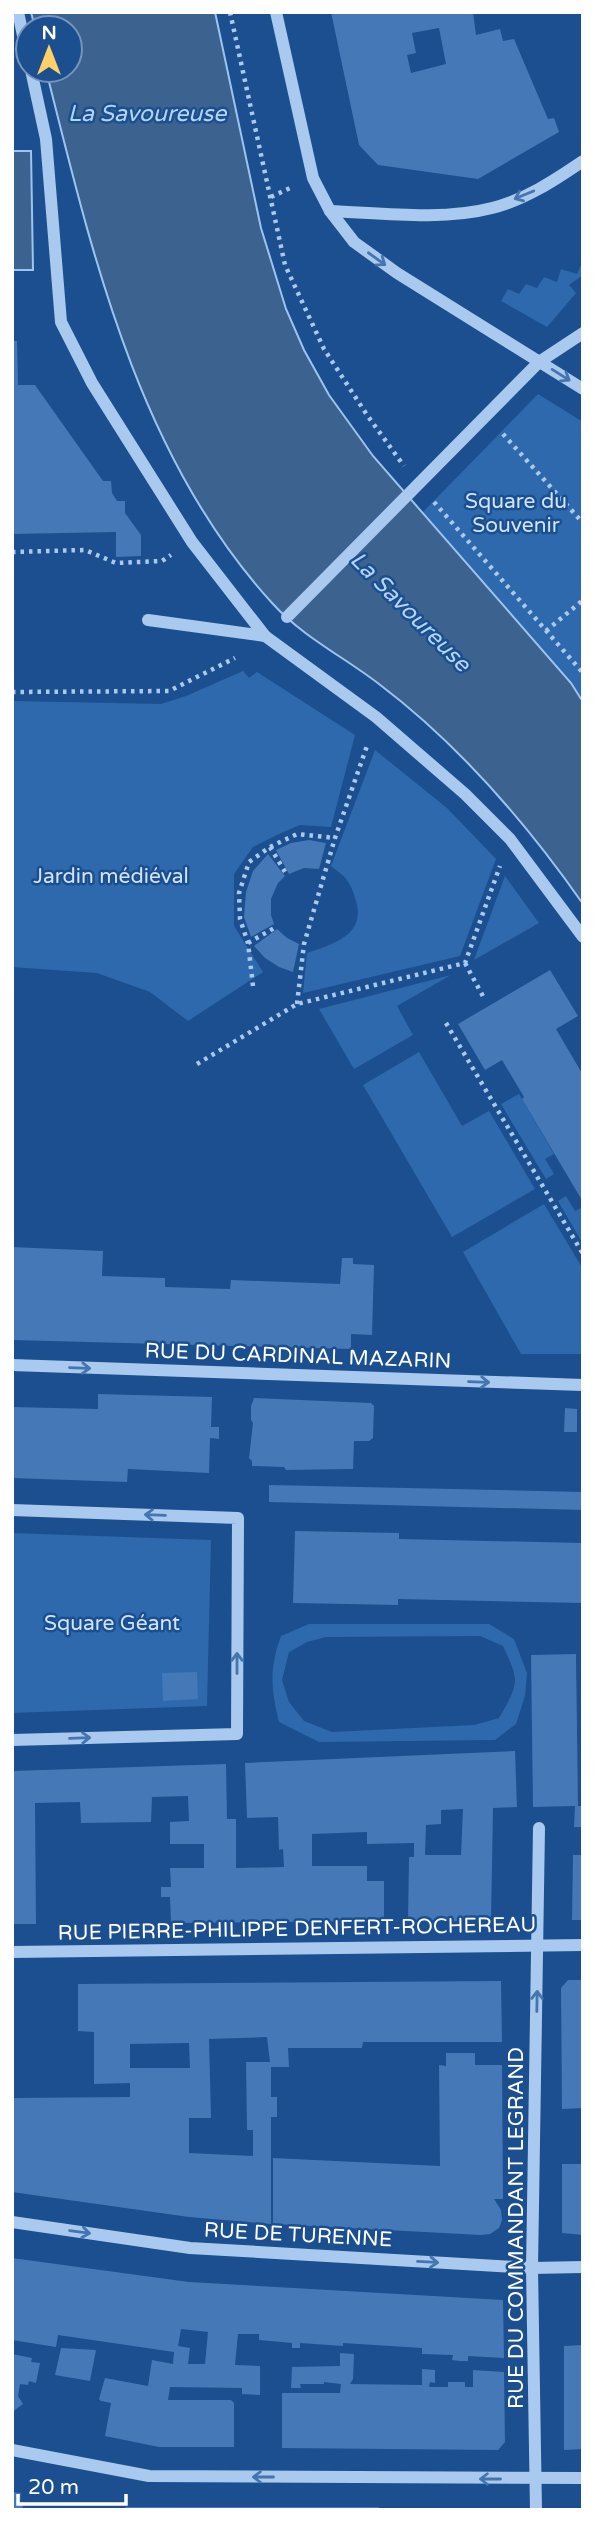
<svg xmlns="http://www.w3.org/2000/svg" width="595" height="2522" viewBox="0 0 595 2522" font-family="'Varela Round',sans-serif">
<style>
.green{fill:#2e69ad;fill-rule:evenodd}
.water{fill:#3c6290;stroke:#9cc4f0;stroke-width:2}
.building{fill:#4478b7;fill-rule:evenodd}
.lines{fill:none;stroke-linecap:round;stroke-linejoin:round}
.path{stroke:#a9c9ee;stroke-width:4.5;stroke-dasharray:3.5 5;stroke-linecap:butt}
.minor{stroke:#a9c9ee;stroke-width:12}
.oneway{stroke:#4674ac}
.labels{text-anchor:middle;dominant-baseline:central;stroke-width:5;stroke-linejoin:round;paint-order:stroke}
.park-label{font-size:21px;fill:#cfe3fa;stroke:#1b4f8f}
.street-label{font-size:21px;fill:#fff;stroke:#1b4f8f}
.water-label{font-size:23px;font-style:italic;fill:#b5d3f5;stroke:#1b4f8f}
</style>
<rect width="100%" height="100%" fill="#1b4f8f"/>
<g class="green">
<polygon points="583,260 583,275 569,285 576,293 547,327 501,301 508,289 519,294 526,284 537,288 544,277 557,282 561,269 577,274"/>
<polygon points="538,394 583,422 583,702 571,683 423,512"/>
<polygon points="243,671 249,678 257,672 355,735 331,827 300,825 279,834 253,847 234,874 234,926 263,972 188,1021 150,992 97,973 12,967 13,701 161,704 186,696"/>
<path d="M375,750l72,58 49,51 -36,97 -157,37 4,-40c26,-9 59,-18 49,-52 -6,-20 -9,-23 -25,-35z"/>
<polygon points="505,876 539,923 474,960"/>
<polygon points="451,975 397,1006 413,1035 354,1069 319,1009"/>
<polygon points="419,1052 462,1126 489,1111 535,1189 452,1237 363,1085"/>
<polygon points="519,1094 554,1154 545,1159 554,1174 546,1179 501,1104"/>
<polygon points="566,1196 575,1211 583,1207 583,1244 558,1201"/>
<polygon points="544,1204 583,1269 583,1354 521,1354 463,1252"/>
<polygon points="12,1533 211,1540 207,1706 12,1713"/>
<path d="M309,1624h180l25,15 13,34 -2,23 -9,28 -21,16 -176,2 -40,-20c-8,-32 -10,-54 2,-86zM480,1636l23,10c17,36 16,37 -4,72l-25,7 -142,7 -28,-11 -15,-19 -7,-22 7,-28 18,-10 19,-5z"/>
</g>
<g class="water">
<path d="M31,12h184l46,216 25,81 18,41 25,45 44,61 198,227 12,19v202c-56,-80 -126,-161 -204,-220 -35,-27 -76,-47 -106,-80 -134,-146 -180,-347 -227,-534h24v-42h-35z"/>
<polygon points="12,151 31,151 33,270 12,270"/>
</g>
<g class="building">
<path d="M331,12h142l3,23 24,-6 3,12 11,-2 34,80 6,-1 5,14 -81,47 -100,-14 -19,-20zM439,28l7,36 -35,9 -4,-18 9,-2 -4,-20z"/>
<polygon points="12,341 17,341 18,385 35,385 103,481 111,481 112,493 117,501 125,501 125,513 141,535 141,556 116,557 116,532 12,534"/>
<polygon points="309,840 326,843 319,869 304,868 289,874 276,850 291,843"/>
<polygon points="268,854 285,876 278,883 271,899 271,915 274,924 251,937 244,917 246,892 253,871"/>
<polygon points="277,929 287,938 299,944 293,972 279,967 265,958 254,946"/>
<polygon points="550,970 578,1016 556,1029 583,1075 583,1202 522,1099 524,1097 502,1060 485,1070 458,1024"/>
<polygon points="12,1247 103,1251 102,1276 165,1278 165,1287 230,1289 231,1280 340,1284 342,1258 353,1258 353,1264 374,1265 372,1335 351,1334 351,1349 12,1340"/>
<polygon points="98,1394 212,1397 211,1427 219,1427 219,1439 210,1438 209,1473 128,1469 127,1482 12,1478 12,1407 98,1409"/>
<polygon points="254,1398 371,1403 374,1406 373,1438 369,1441 354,1441 353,1469 286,1470 284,1467 252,1466 252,1461 249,1458 253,1423 251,1420 251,1406"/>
<polygon points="565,1408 577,1409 577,1432 564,1432"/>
<polygon points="269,1485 583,1492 583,1510 269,1502"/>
<polygon points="295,1531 399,1533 399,1539 583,1543 583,1603 398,1599 398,1605 293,1603"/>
<polygon points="576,1654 578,1806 583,1806 583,1827 574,1827 575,1806 533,1807 531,1655"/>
<polygon points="197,1672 198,1699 163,1701 162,1673"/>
<path d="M515,1751l2,56 -24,1 -2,113h-83l1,-64h5v-14l-47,1v-12l-55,2v32h55v15h17v40l-213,2 -1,-26h-9v-10h10l-1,-19h34v-24h-34v-22l19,-1 -1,-25 -36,1 -1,25 -70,1 -1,-21 -45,1 1,121h-24v-153l214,-7 1,55h9v49l48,-1 -1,-18 -4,1 -1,-33 -31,1 -2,-55zM463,1809l-2,46h-36l1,-30 15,-1v-14z"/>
<polygon points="573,1855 583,1855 583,1920 572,1920"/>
<polygon points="568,1980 583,1980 583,2108 562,2109 561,1988"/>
<path d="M501,1981l1,61h-139l-1,6h-74l1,19h-18v30h6v20h-6v107l-82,-7 -177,-25v-94l118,-1v-14l-36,1v-52l-16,-1v-47zM267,2037l3,25h-24l1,68h6v26l-64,-3v-35h22l-2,-79zM189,2043l1,25h-60v-24z"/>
<polygon points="446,2053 475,2053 475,2065 502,2065 503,2199 494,2199 501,2210 502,2220 499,2228 490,2234 481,2235 273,2224 273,2158 440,2166 439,2065 446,2066"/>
<polygon points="562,2164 583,2164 583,2235 562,2233"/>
<path d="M12,2258l177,24 314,18 1,58 -36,-2v5h-8l-8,-1 1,-5 -31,-1v-6l-79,-5v3l-43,-3v5h-8v-5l-33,-3v-6h-21l-3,31 25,1v29l-18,-1v-6l-72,-1 -2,13h63l3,3v44h-75l-54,-11 6,-33 -10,-2 -2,-2 6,-21 43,8 4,-26 21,4 1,-12 -116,-17 -2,12 -44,-7zM181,2329l27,3 -3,32h-17l2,-16 -12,-2z"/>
<polygon points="583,2345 583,2449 564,2450 564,2346"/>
<polygon points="61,2348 96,2350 90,2381 55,2375"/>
<polygon points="340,2353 354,2354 353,2379 350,2384 422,2385 422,2369 435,2370 435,2383 430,2382 429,2387 448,2387 448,2382 465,2382 465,2387 473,2387 473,2370 504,2372 505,2442 498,2450 282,2448 282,2393 340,2393 341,2384 324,2382 324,2384 300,2384 301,2388 291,2388 292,2367 340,2366"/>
<polygon points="12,2354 32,2358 31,2362 40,2363 36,2383 29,2381 28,2385 20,2384 18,2396 23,2404 12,2412"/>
<polygon points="12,2492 21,2493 20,2502 24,2502 22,2510 12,2510"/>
<polygon points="125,2507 379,2507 378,2510 125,2510"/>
</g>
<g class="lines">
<g class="path">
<polyline points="230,12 285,265 324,349 367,415 404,466"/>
<polyline points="271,197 292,187"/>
<polyline points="582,214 583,214"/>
<polyline points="503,434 583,523"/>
<polyline points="434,502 583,673"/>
<polyline points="12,552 85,550 116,563 162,561 171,555"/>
<polyline points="546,631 583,600"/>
<polyline points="12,692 169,691 235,658"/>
<polyline points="270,847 287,875"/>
<polyline points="248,943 276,927"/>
<polyline points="465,963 485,1000"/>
<polyline points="253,986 248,943 240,919 239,893 249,862 270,847 297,834 335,838"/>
<polyline points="297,1004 304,944 335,838 368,743"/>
<polyline points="446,1023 583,1254"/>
<polyline points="197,1064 297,1004 465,963 500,866"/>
</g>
<g class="minor">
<polyline points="18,12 28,59"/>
<polyline points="276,12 313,178 330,211 354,242 397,273 583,389"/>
<polyline points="31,70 46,139 61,322 92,383 192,542 265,636 376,717 465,794 510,839 583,937"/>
<path d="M330,211c51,2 112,10 162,-3 33,-8 63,-28 91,-47"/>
<polyline points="287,617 539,362 583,333"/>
<polyline points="148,620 265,636"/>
<polyline points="12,1365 583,1385"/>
<polyline points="12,1510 238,1518 237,1734 12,1740"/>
<polyline points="12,1952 583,1945"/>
<polyline points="12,2222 190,2248 532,2268 583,2267"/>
<polyline points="12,2450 149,2476 583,2478"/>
<polyline points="536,2510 532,2268 539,1828"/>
</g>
</g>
<defs><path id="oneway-shaft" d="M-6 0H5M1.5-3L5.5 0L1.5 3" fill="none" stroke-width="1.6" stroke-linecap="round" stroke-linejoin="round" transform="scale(1.75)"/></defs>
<g class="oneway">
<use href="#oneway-shaft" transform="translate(524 195) rotate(158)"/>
<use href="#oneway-shaft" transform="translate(377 259) rotate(36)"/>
<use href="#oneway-shaft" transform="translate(561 375) rotate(32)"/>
<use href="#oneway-shaft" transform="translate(80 1368) rotate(2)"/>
<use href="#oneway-shaft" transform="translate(479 1382) rotate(2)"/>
<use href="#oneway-shaft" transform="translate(155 1515) rotate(-178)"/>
<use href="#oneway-shaft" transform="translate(237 1663) rotate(-90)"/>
<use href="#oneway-shaft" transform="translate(80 1738) rotate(-2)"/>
<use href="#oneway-shaft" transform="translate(537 2001) rotate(-89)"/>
<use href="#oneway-shaft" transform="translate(80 2232) rotate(8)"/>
<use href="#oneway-shaft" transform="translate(428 2262) rotate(3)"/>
<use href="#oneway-shaft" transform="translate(263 2477) rotate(-180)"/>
<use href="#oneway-shaft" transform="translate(490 2479) rotate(-180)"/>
</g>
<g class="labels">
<g class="park-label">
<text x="516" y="501">Square du<tspan x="516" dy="24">Souvenir</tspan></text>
<text x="111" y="876">Jardin médiéval</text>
<text x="112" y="1623">Square Géant</text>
</g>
<g class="street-label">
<text transform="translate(298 1356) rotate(2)">RUE DU CARDINAL MAZARIN</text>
<text transform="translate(297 1929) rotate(-1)">RUE PIERRE-PHILIPPE DENFERT-ROCHEREAU</text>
<text transform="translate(516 2228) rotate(-90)">RUE DU COMMANDANT LEGRAND</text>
<text transform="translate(298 2235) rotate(3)">RUE DE TURENNE</text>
</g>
<g class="water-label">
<text x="147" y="114">La Savoureuse</text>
<text transform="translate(410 612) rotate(45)">La Savoureuse</text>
</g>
</g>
<rect width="595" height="2522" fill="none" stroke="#ffffff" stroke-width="28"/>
<g transform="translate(49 49)"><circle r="33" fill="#1b4f8f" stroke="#7695bc" stroke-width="2"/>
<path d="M0-5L12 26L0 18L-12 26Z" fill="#ffd166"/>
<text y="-10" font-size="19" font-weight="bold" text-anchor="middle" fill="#ffffff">N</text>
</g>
<path d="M18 2494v10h108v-10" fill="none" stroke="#ffffff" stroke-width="3.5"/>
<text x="28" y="2494" font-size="21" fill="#ffffff" stroke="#1b4f8f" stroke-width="5" paint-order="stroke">20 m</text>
</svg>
